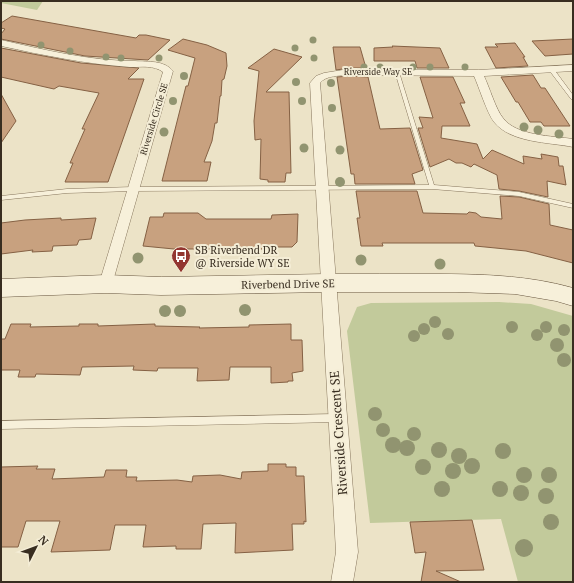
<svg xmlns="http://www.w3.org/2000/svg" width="574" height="583" viewBox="0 0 574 583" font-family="'PT Serif',serif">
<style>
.green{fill:#c2ca9b}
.building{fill:#c8a17f;stroke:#856144}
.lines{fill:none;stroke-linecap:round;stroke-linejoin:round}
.lane-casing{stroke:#87765d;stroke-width:1}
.street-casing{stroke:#87765d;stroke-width:1}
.secondary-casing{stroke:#695740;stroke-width:1}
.lane{fill:#f7f0da;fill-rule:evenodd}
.street{fill:#f7f0da;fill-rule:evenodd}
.secondary{fill:#f7f0da;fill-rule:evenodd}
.tree{fill:#919470}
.labels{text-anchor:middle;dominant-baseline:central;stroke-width:4;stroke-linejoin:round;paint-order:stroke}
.far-street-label{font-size:9px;fill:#382d20;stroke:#f4edd6}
.poi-label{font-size:11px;fill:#382d20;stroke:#f4edd6;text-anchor:start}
.street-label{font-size:11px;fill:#382d20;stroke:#f4edd6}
.near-street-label{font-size:13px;fill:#382d20;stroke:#f4edd6}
</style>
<rect width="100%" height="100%" fill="#ece3c7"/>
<g class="green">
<polygon points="1,1 43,1 37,10 1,3"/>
<polygon points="499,302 531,304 573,316 573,582 518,582 501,519 370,523 347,331 357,307 371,303"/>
</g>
<g class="building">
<polygon points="12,16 136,38 139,35 146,35 170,40 148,60 85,56 1,39 1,34 5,29 1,28 1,23"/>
<polygon points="183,39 207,45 226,53 227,66 224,79 222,80 221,96 220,96 217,123 215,123 212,141 204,162 211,162 207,181 162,181 186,86 188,86 195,58 168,50"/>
<polygon points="573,39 573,54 545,56 532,41"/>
<polygon points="515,43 525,57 523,57 528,66 496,68 485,47 498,47 495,44"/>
<polygon points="392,46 440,48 449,68 417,68 415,61 374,61 374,48 393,47"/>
<polygon points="333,47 360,47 366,68 349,68 336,70"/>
<polygon points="1,48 81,63 139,68 128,79 144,79 108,182 65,182 73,163 70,163 85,129 82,129 99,93 59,86 54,89 1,77"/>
<polygon points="274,49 302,57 266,92 289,92 291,173 286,173 285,182 268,182 268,180 260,179 261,139 255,140 254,121 259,71 248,68"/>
<polygon points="533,75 541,88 545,88 570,126 544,126 541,122 530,122 518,102 516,102 501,77"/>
<polygon points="349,76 368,77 380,129 410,128 423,170 412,174 415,184 355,184 354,174 351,174 337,77"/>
<polygon points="420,77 453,77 465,103 460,103 470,126 442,126 441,138 477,144 483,159 492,150 524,164 523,156 542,159 541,154 558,157 559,166 563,166 566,185 547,181 548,197 519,191 499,189 497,175 474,164 471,167 462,163 456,163 449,159 430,167 418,128 423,128 419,117 433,118"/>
<polygon points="1,94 16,121 1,143"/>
<polygon points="356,191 417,191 423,213 467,214 469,212 476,213 481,217 502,219 500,196 519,197 549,204 550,225 573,230 573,263 526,251 475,246 474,243 382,243 383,246 361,246 357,218 360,218"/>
<polygon points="164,213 198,213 206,219 271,219 272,215 298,214 297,242 292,247 267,247 266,249 174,249 143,246 150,217 163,217"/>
<polygon points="61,218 61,220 96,218 91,239 79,240 77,245 53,246 52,251 32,252 33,250 1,254 1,223 25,220"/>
<polygon points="11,324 31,324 30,327 79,326 79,324 98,324 98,326 155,324 155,326 200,327 199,328 249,327 249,325 291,324 291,340 302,340 303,371 292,373 293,381 288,381 288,382 271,383 271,367 230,367 229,380 197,381 198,368 158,368 157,371 133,370 134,366 82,367 80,375 36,374 35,377 18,377 20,370 1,370 1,339 5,339"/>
<polygon points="268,464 286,464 286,467 296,467 296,476 304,476 306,522 304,521 304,524 292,524 293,550 235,553 236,523 203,524 201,549 176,549 176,546 143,547 146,525 115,525 110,550 51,552 60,521 26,521 18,547 1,547 1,467 38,466 36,469 55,469 52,479 104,477 106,470 127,470 126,477 137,477 136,481 177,480 192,482 193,476 220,475 241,479 242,472 268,471"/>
<polygon points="472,520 484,570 436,571 461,582 421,582 426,552 415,553 410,522"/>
</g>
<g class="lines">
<defs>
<g id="lane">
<polygon points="549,68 553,68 573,95 573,99 571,99 549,70"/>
<polygon points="395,71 399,72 434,185 519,192 573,204 573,208 519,196 432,189 133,191 67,193 1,200 1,196 67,189 133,187 429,185 395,72"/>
<polygon points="337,414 340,415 341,418 340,421 337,422 1,429 1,421"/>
</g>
<g id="street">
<path d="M1,40c44,10 89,21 134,21 13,1 29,-1 38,10l-62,217 -5,2 -5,-2 -2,-4 64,-212c-9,-7 -22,-5 -33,-5 -44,-3 -87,-12 -129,-21z"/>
<path d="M573,65v6l-89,5c5,10 12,34 19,42 13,18 50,18 70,21v8c-25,-5 -62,-4 -79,-25 -7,-9 -15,-35 -20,-46l-125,-1c-9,1 -23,0 -29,8l38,469 -5,30h-22l5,-30 -26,-469 6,-7 8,-3 25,-4 129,1z"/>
</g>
<path id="secondary" d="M328,274c34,0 69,0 103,0 48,0 96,1 142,14v18l-17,-5 -41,-7 -59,-2h-128l-167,3 -55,-2 -105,4v-18l105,-4 55,2z"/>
</defs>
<use href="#lane" class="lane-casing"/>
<use href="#street" class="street-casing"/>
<use href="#secondary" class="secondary-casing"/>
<use href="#lane" class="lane"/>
<use href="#street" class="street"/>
<use href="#secondary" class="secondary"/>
</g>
<g class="tree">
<circle cx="313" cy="40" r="3.5"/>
<circle cx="41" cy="45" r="3.5"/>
<circle cx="295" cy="48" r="3.5"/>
<circle cx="70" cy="51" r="3.5"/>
<circle cx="106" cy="57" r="3.5"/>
<circle cx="121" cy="58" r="3.5"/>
<circle cx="159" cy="58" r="3.5"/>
<circle cx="314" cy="58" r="3.5"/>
<circle cx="364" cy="67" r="3.5"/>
<circle cx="380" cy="67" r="3.5"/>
<circle cx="413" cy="67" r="3.5"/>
<circle cx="430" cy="67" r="3.5"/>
<circle cx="465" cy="67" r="3.5"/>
<circle cx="184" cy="76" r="4"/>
<circle cx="296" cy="82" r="4"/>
<circle cx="331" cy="83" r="4"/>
<circle cx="173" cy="101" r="4"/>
<circle cx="302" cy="101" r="4"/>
<circle cx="332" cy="108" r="4"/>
<circle cx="524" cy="127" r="4.5"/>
<circle cx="538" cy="130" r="4.5"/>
<circle cx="164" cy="132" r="4.5"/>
<circle cx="559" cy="134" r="4.5"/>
<circle cx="304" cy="148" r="4.5"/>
<circle cx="340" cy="150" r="4.5"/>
<circle cx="340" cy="182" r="5"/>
<circle cx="138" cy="258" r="5.5"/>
<circle cx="361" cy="260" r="5.5"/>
<circle cx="440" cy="264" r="5.5"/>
<circle cx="245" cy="310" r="6"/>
<circle cx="165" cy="311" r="6"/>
<circle cx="180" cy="311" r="6"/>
<circle cx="435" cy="322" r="6"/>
<circle cx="512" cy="327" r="6"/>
<circle cx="546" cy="327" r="6"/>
<circle cx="424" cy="329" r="6"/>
<circle cx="564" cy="330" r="6"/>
<circle cx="448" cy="334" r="6"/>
<circle cx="537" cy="335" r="6"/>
<circle cx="414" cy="336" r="6"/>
<circle cx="557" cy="345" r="7"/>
<circle cx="564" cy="360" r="7"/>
<circle cx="375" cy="414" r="7"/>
<circle cx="383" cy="430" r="7"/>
<circle cx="414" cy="434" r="7"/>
<circle cx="393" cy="445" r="8"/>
<circle cx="407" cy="448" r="8"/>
<circle cx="439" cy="450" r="8"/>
<circle cx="503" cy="451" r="8"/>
<circle cx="459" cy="456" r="8"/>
<circle cx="472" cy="466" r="8"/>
<circle cx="423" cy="467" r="8"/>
<circle cx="453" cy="471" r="8"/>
<circle cx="524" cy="475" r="8"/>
<circle cx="549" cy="475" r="8"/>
<circle cx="442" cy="489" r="8"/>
<circle cx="500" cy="489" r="8"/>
<circle cx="521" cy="493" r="8"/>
<circle cx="546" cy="496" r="8"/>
<circle cx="551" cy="522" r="8"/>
<circle cx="524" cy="548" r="9"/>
</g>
<defs>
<symbol id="bus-pin" viewBox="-11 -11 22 30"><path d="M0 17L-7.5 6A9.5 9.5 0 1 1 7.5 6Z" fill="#933530" stroke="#f4edd6"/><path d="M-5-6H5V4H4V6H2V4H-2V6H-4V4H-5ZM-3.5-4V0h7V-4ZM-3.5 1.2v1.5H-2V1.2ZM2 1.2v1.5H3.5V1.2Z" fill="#fff"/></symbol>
</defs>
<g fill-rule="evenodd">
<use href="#bus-pin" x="170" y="245" width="22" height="30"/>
</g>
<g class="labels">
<g class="far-street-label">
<text x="378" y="72">Riverside Way SE</text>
<text transform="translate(154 119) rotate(-73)">Riverside Circle SE</text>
</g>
<g class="poi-label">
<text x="195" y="250">SB Riverbend DR<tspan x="195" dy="13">@ Riverside WY SE</tspan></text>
</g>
<g class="street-label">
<text transform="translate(288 284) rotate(-1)">Riverbend Drive SE</text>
</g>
<g class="near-street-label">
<text transform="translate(338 433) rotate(-94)">Riverside Crescent SE</text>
</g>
</g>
<rect width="574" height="583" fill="none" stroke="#382d20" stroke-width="4"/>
<g transform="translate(36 547) rotate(48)" stroke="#f4edd6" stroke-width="3" paint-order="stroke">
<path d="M0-3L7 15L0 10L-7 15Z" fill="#382d20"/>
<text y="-6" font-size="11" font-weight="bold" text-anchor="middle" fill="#382d20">N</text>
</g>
</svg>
